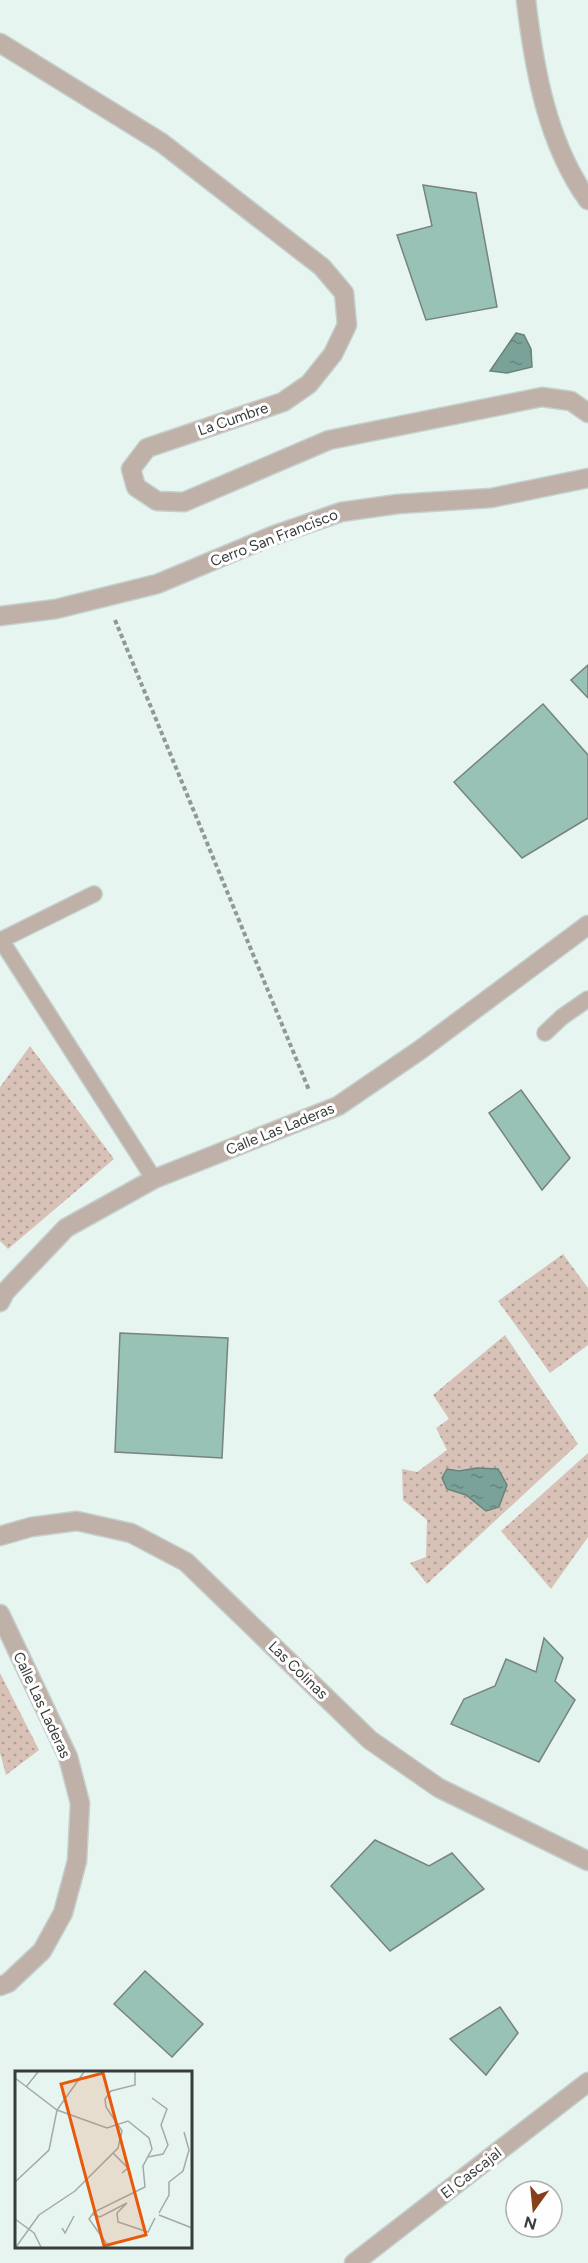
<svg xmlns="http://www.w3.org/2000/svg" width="588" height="2263" viewBox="0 0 588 2263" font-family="Figtree,sans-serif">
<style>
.grass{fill:url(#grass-dots);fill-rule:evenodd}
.water{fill:url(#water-ripples);stroke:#67847c;stroke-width:1.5}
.building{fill:#99c2b6;stroke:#77837f;stroke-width:1.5}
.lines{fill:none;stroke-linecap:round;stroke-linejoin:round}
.lane-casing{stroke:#c4d0cd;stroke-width:18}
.street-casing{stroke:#c4d0cd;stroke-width:21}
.path{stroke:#8f9996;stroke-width:4;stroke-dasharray:4.5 3;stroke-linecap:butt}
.lane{stroke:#bfb0a8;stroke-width:15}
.street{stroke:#bfb0a8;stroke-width:18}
.labels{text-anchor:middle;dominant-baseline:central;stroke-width:6;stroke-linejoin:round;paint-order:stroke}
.street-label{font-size:15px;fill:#383d3b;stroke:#fefefe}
.inset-road{fill:none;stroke:#a1aba8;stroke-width:1.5}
.view{fill:#e8590c;fill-opacity:0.15;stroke:#e8590c;stroke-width:3}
.inset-edge{fill:none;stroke:#383d3b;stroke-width:3}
</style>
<defs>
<pattern id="grass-dots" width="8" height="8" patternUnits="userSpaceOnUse" patternTransform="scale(1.5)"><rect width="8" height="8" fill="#d8c1b6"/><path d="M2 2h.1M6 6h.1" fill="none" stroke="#b09e95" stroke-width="1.8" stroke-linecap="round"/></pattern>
<pattern id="water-ripples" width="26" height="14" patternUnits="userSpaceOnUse" patternTransform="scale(1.5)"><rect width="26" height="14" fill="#7ba298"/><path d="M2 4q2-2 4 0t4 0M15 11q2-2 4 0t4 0" fill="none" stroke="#66857d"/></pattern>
</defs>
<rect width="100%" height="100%" fill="#e7f5f1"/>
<g class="grass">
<polygon points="30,1046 114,1159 8,1249 0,1241 0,1087"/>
<polygon points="563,1254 588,1288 588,1345 550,1373 498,1301"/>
<path d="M505,1335l73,109 -151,140 -17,-21 16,-6 1,-37 -24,-20 -1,-31 15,3 30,-22 -11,-22 13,-9 -16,-24zM477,1468l9,43 -20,-16 -19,-6 12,-18z"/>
<polygon points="588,1453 588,1537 551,1589 501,1531"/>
<polygon points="0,1673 39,1750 6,1775 0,1753"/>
</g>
<g class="water">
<polygon points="516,333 524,335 531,349 532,367 507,373 490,371"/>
<polygon points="477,1468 498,1469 507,1485 499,1507 486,1511 466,1495 447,1489 442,1478 447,1469 459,1471"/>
</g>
<g class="building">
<polygon points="423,185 476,193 497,307 426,320 397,235 432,226"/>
<polygon points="588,665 588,698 571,680"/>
<polygon points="543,704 588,755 588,818 522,858 454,782"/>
<polygon points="521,1090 570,1158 542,1190 489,1113"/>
<polygon points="120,1333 228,1338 222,1458 115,1452"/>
<polygon points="544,1638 563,1658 555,1681 575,1700 539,1762 451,1724 464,1699 495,1686 506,1659 536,1672"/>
<polygon points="375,1840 429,1866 452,1853 484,1889 390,1951 331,1886"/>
<polygon points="145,1971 203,2024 172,2057 114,2004"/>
<polygon points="500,2007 518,2033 486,2075 450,2039"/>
</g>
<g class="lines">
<defs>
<g id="lane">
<polyline points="94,894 1,940 154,1179"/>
<polyline points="545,1033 562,1017 588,999"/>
</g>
<g id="street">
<path d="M526,0c8,68 21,143 62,200"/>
<polyline points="0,43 162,143 322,267 344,293 347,325 333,354 309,384 283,402 147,448 131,469 136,487 157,501 184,502 329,440 542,397 571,401 588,413"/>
<polyline points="0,616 56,609 157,584 272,536 341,512 398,504 491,498 588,478"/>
<polyline points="0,1302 5,1292 66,1228 154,1179 338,1106 420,1050 588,925"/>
<polyline points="0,1536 31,1527 77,1521 131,1533 186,1562 370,1740 439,1788 588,1861"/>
<polyline points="0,1614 68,1757 80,1803 77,1861 63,1913 42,1951 8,1983 0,1986"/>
<polyline points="354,2263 588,2082"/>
</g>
</defs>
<use href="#lane" class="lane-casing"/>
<use href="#street" class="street-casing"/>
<polyline class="path" points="115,620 309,1090"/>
<use href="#lane" class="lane"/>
<use href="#street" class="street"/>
</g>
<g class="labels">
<g class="street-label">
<text transform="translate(233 419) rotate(-19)">La Cumbre</text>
<text transform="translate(274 538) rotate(-21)">Cerro San Francisco</text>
<text transform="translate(280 1129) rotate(-22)">Calle Las Laderas</text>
<text transform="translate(298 1670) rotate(44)">Las Colinas</text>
<text transform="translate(42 1705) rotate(65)">Calle Las Laderas</text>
<text transform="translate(471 2173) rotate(-38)">El Cascajal</text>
</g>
</g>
<g transform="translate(15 2071)">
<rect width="177" height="177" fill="#e7f5f1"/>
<path class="inset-road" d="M0,7l42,32 50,18 21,-7 21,17 3,11 -9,17 2,21 -51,25 -5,7 20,28M11,16l12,-15M98,82l15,15 -6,5M133,86l15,-3 5,-9 -7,-20 6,-16 -15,-11M0,111l34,-32 8,-40 27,-38M112,132l-10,10 1,9 30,10 7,-14M144,142l10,-18v-13l14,-11 6,-21 -5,-18M77,143l8,3 27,-14M144,144l33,13M0,148l19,14 7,14M47,157l3,5 9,-17M1,176l23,-32 36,-24 43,-43 4,-17 -16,-24 -1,-8 6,-8 24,-6v-13"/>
<path class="view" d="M88,2l43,162 -42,11 -43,-162z"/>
<rect width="177" height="177" class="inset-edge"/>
</g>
<g transform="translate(534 2209) rotate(195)"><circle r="28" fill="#fefefe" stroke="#afb1b0" stroke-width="1.5"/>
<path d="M0-4.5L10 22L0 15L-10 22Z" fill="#864019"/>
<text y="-9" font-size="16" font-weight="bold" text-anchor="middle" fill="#383d3b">N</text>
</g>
</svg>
